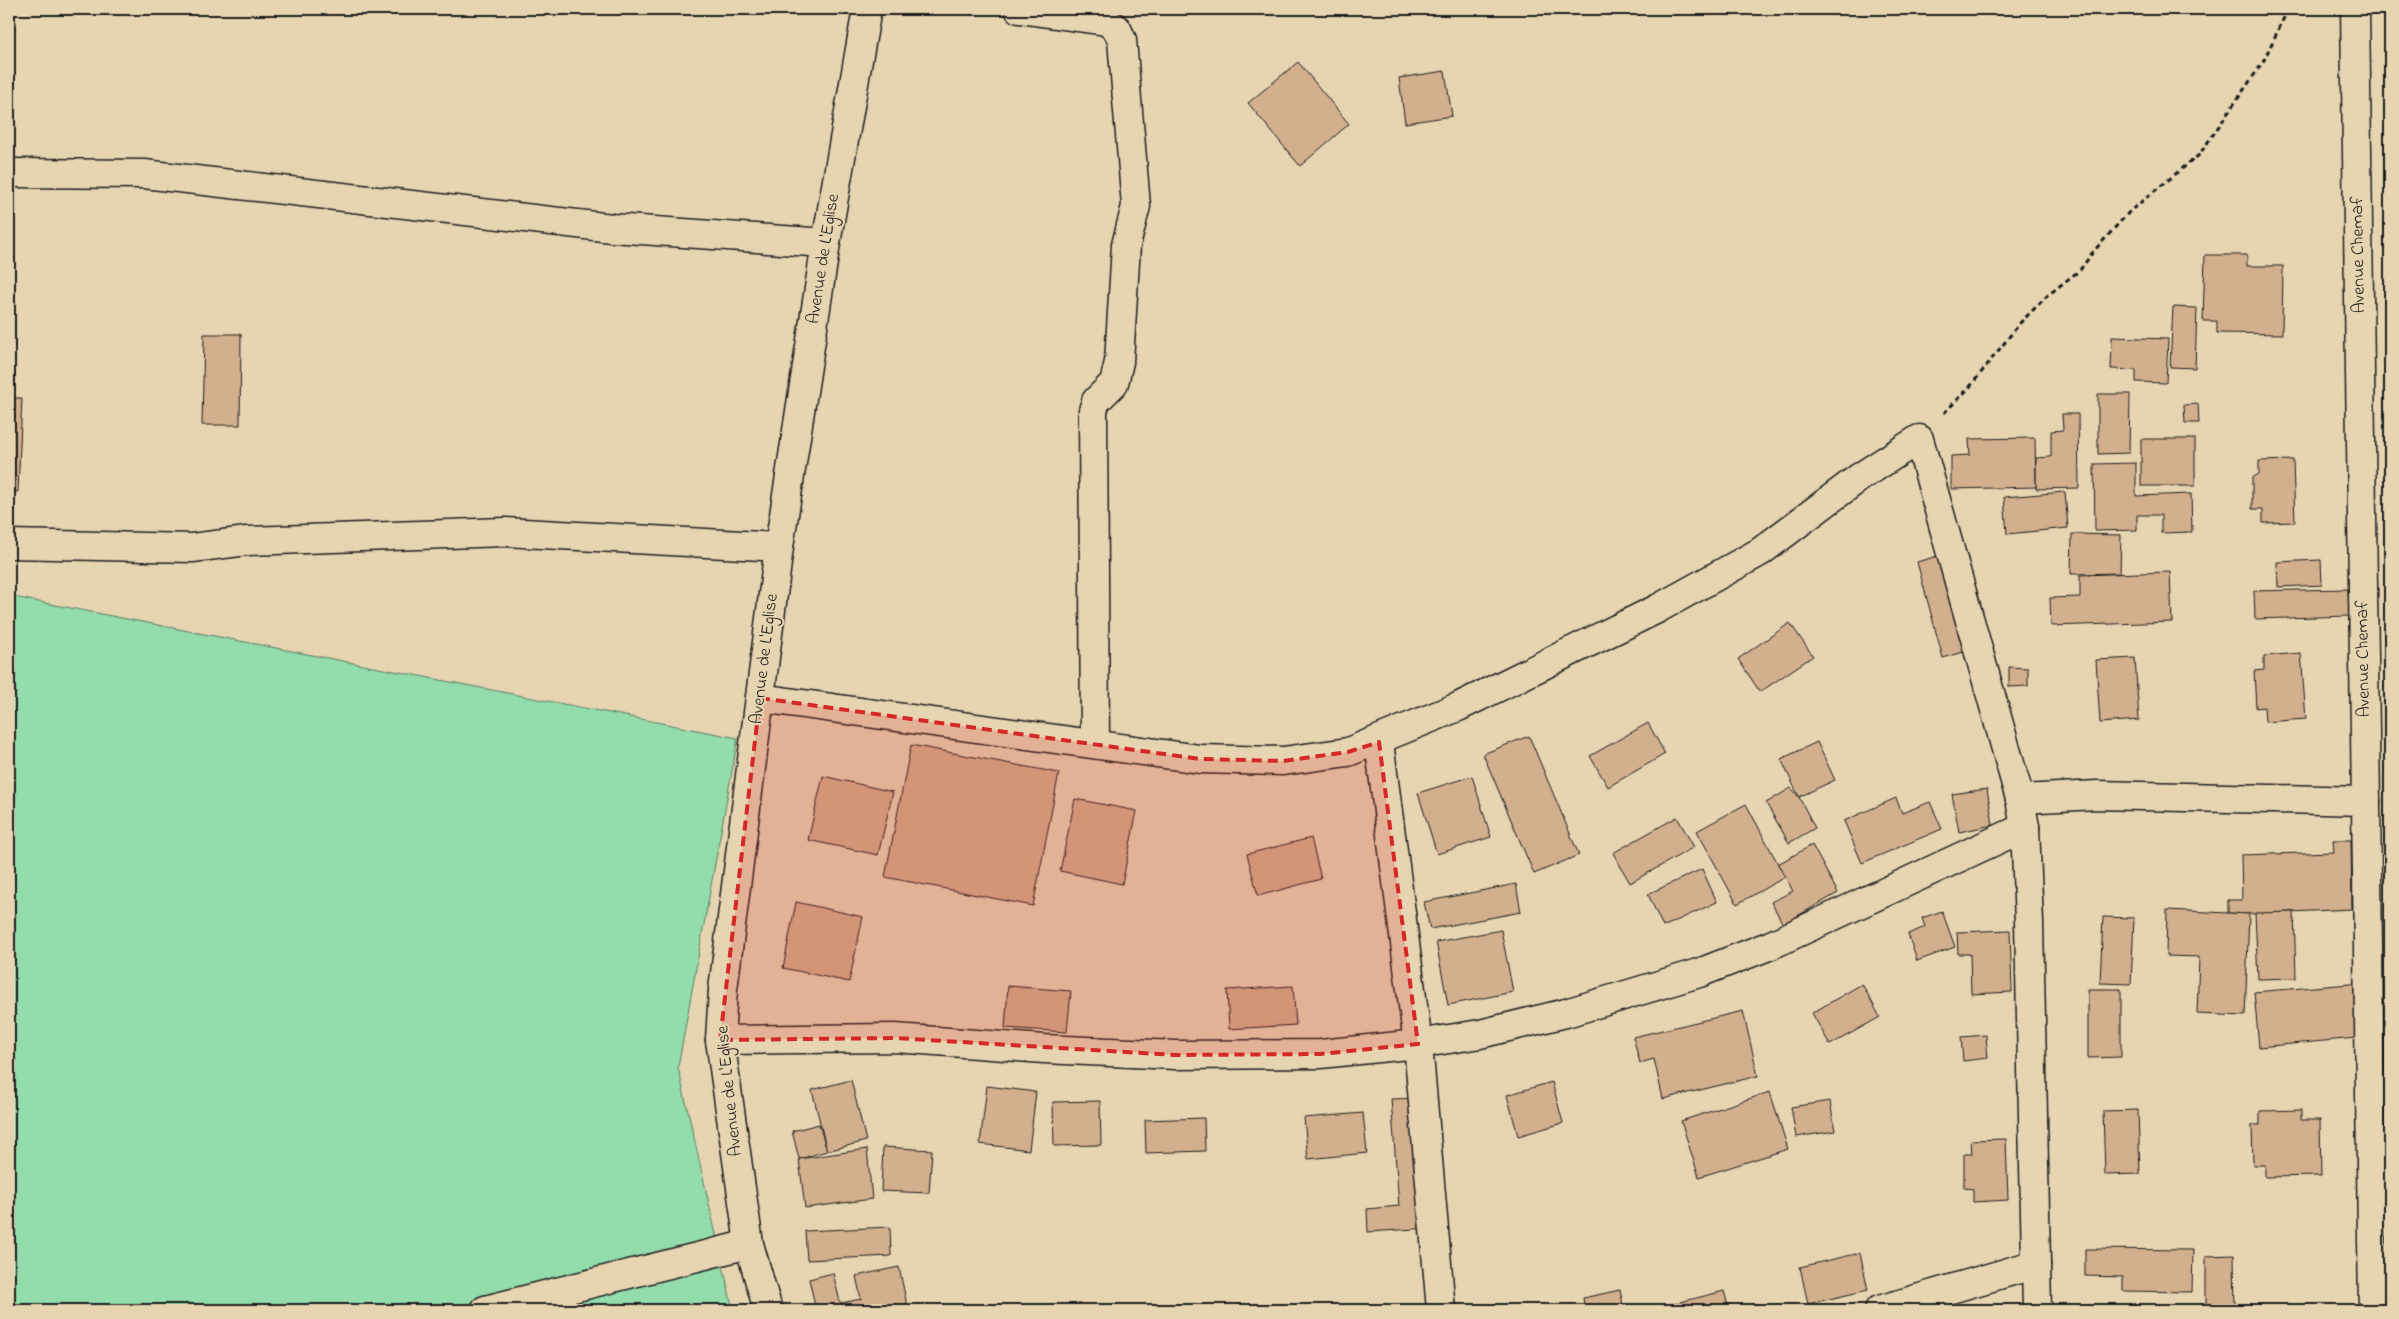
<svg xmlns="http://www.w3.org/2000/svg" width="2399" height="1319" viewBox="0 0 2399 1319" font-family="'Indie Flower',sans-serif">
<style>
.green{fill:#93dcab;stroke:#587c64}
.building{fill:#d3b08d;stroke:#1c1c1c}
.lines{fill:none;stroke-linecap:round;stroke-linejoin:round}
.minor-casing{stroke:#1c1c1c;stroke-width:31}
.path{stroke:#1c1c1c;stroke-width:3;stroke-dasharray:5 4;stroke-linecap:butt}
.minor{stroke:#e7d5b2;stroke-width:28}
.marked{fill:#d62828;fill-opacity:0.2;stroke:#d62828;stroke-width:4;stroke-dasharray:10 6;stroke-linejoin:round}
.labels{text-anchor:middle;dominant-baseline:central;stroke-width:4;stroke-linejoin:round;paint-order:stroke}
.street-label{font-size:18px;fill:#1c1c1c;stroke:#e7d5b2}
</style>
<rect width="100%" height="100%" fill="#e7d5b2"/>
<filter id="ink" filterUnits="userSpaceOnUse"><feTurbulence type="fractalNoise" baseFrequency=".02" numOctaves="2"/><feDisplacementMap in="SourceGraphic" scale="10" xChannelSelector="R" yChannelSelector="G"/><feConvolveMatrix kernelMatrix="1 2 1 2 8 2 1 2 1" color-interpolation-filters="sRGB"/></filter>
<g filter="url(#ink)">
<polygon class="green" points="9,596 738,738 678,1067 733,1310 9,1310"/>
<g class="building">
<polygon points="1298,62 1349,124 1300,166 1248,103"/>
<polygon points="1445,71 1452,116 1405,123 1399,78"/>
<polygon points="2205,255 2247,255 2247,266 2283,266 2282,334 2217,333 2217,321 2203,321"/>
<polygon points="2173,307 2197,308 2195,368 2170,367"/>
<polygon points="204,334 241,334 240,425 202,425"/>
<polygon points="2112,337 2168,339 2166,383 2136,382 2136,370 2111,369"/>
<polygon points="2098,394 2130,394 2129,453 2098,454"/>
<polygon points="9,398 22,398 18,492 9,491"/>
<polygon points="2198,404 2199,423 2185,423 2184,405"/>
<polygon points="2062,414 2078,414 2079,488 2036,489 2036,458 2051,457 2051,431 2063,430"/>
<polygon points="2035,438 2036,487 1951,489 1951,456 1970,455 1969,439"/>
<rect x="2141" y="439" width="54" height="47"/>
<polygon points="2293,460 2295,522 2263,523 2263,509 2252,509 2252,478 2259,474 2259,461"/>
<polygon points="2136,463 2136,496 2191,494 2192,532 2161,533 2161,515 2137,515 2137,530 2095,531 2094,464"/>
<polygon points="2065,492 2068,528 2007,534 2004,497"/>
<polygon points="2072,534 2121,535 2120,573 2071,574"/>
<polygon points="1941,555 1967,651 1943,658 1917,562"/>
<polygon points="2321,560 2322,585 2278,587 2277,562"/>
<polygon points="2170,572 2172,622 2051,626 2050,598 2080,597 2080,575"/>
<polygon points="2348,589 2349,616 2255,619 2254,591"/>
<polygon points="1790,623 1813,656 1760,692 1738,659"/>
<polygon points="2301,653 2306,719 2265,722 2264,707 2256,708 2254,671 2264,670 2264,656"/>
<polygon points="2135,658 2139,720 2100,723 2096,660"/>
<polygon points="2009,667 2028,668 2028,686 2009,687"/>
<polygon points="1648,723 1665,754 1608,787 1590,756"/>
<polygon points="1529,736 1579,855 1534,874 1483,754"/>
<polygon points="1817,742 1835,780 1799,797 1781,759"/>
<polygon points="911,745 1059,773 1033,906 885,877"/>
<polygon points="823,776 893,792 878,855 808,840"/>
<polygon points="1472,776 1491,837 1437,854 1418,793"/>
<polygon points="1791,788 1799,797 1815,828 1789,843 1766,803"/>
<polygon points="1987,789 1993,825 1959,832 1952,794"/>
<polygon points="1896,798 1902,813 1930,802 1942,829 1862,863 1844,821"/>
<polygon points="1075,799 1137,811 1122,884 1060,871"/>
<polygon points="1746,804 1785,877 1737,904 1697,831"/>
<polygon points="1677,817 1694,847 1630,883 1613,853"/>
<polygon points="1311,838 1321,879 1258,896 1247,854"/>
<polygon points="2333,840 2351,840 2352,909 2249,914 2228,913 2228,900 2242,900 2241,855 2334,852"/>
<polygon points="1812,845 1838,893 1783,924 1771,902 1793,891 1778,864"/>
<polygon points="1702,869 1717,902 1663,927 1648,894"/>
<polygon points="1516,884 1521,912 1430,929 1424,902"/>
<polygon points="796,902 863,917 849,982 783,968"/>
<polygon points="2167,910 2249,914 2245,1016 2197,1014 2199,957 2166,956"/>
<polygon points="1942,911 1955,947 1917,961 1908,934 1925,927 1922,918"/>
<polygon points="2294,912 2296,978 2258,979 2255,913"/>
<polygon points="2103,917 2134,918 2131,984 2100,983"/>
<polygon points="1501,930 1513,992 1448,1005 1436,942"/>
<polygon points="2010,930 2012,992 1971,994 1970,954 1958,954 1957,932"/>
<polygon points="2362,983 2367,1037 2259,1047 2254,992"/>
<polygon points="1862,984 1880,1017 1830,1045 1812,1013"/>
<polygon points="1008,986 1071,991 1067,1032 1005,1028"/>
<polygon points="1293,986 1296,1025 1229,1029 1227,990"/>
<polygon points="2088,989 2121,989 2121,1057 2088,1058"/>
<polygon points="1743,1011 1758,1076 1663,1099 1654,1059 1640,1063 1633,1037"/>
<polygon points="1986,1035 1988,1058 1963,1061 1961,1037"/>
<polygon points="851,1080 866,1141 827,1151 812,1090"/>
<polygon points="1552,1082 1563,1123 1518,1136 1507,1095"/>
<polygon points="987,1086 1036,1092 1029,1150 980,1144"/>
<polygon points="1770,1092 1788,1149 1699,1177 1681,1121"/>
<polygon points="1421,1098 1430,1228 1368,1232 1367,1209 1399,1206 1391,1099"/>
<polygon points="1100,1101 1101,1145 1054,1146 1053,1102"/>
<polygon points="1830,1101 1835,1131 1796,1137 1791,1107"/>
<polygon points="2138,1110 2140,1174 2105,1175 2103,1111"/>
<polygon points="2301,1110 2301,1120 2320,1120 2321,1176 2265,1177 2265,1165 2253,1165 2252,1125 2260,1125 2260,1111"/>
<polygon points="1363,1113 1367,1153 1308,1159 1304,1118"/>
<polygon points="1204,1118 1205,1151 1146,1153 1145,1120"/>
<polygon points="819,1124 827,1151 799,1159 792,1131"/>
<polygon points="2006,1139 2008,1200 1973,1202 1973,1189 1964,1188 1964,1154 1972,1154 1971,1140"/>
<polygon points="883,1147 932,1150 929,1193 881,1191"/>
<polygon points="867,1149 872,1199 805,1208 799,1159"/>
<polygon points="890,1227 891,1256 807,1260 805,1231"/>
<polygon points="2085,1249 2193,1250 2192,1292 2123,1291 2123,1277 2085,1276"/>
<polygon points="1860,1253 1868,1290 1808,1304 1800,1267"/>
<polygon points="2234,1255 2235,1310 2206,1310 2206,1256"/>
<polygon points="899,1267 908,1310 843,1310 841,1303 861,1299 856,1276"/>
<polygon points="833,1273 842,1310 816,1310 809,1279"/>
<polygon points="1620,1290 1624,1310 1585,1310 1583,1298"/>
<polygon points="1724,1291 1729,1310 1662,1310 1661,1307"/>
<polygon points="1055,1307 1055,1310 1006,1310"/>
<polygon points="2202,1307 2202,1310 2172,1310 2172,1308"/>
<polygon points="2299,1309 2299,1310 2264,1310"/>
</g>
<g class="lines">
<defs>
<g id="minor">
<polyline points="1019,9 1106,21 1117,29 1122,40 1136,206 1126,245 1119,362 1114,383 1096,401 1093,411 1095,744"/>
<polyline points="2355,9 2373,1310"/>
<polyline points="9,173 144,174 612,228 826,243"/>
<polyline points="9,544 192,548 247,541 505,532 779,547"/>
<polyline points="760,698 1200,759 1283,761 1348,752 1458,707 1657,609 1760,552 1860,477 1919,439 2020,799 2025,827 2029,922 2037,1310"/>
<polyline points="1379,742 1418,1044 1441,1310"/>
<polyline points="2020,799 2097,795 2366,801"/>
<polyline points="720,1040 895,1038 1044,1049 1175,1055 1320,1054 1418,1044 1480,1034 1566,1013 1699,973 1771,945 2025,827"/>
<polyline points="485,1310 749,1244"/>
<polyline points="768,1310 749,1244 720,1040 723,989 779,547 826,243 867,9"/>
<polyline points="1879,1310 2036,1264"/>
</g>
</defs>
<use href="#minor" class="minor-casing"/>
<polyline class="path" points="1944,413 1969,388 2020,323 2048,295 2080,270 2093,252 2130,211 2199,155 2263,62 2288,9"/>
<use href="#minor" class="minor"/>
</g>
</g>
<path class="marked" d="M760,698l440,61 83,2 65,-9 31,-10 39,302 -98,10 -145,1 -280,-17 -175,2z"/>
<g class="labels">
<g class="street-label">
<text transform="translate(2359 255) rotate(-91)">Avenue Chemaf</text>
<text transform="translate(824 259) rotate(-81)">Avenue de L'Eglise</text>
<text transform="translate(765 659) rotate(-83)">Avenue de L'Eglise</text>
<text transform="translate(2364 659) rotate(-91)">Avenue Chemaf</text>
<text transform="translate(730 1091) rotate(-96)">Avenue de L'Eglise</text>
</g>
</g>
<rect width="2399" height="1319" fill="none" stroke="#e7d5b2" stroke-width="30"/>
<rect x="15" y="15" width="2369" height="1289" fill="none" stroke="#1c1c1c" stroke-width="2" filter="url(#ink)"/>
</svg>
